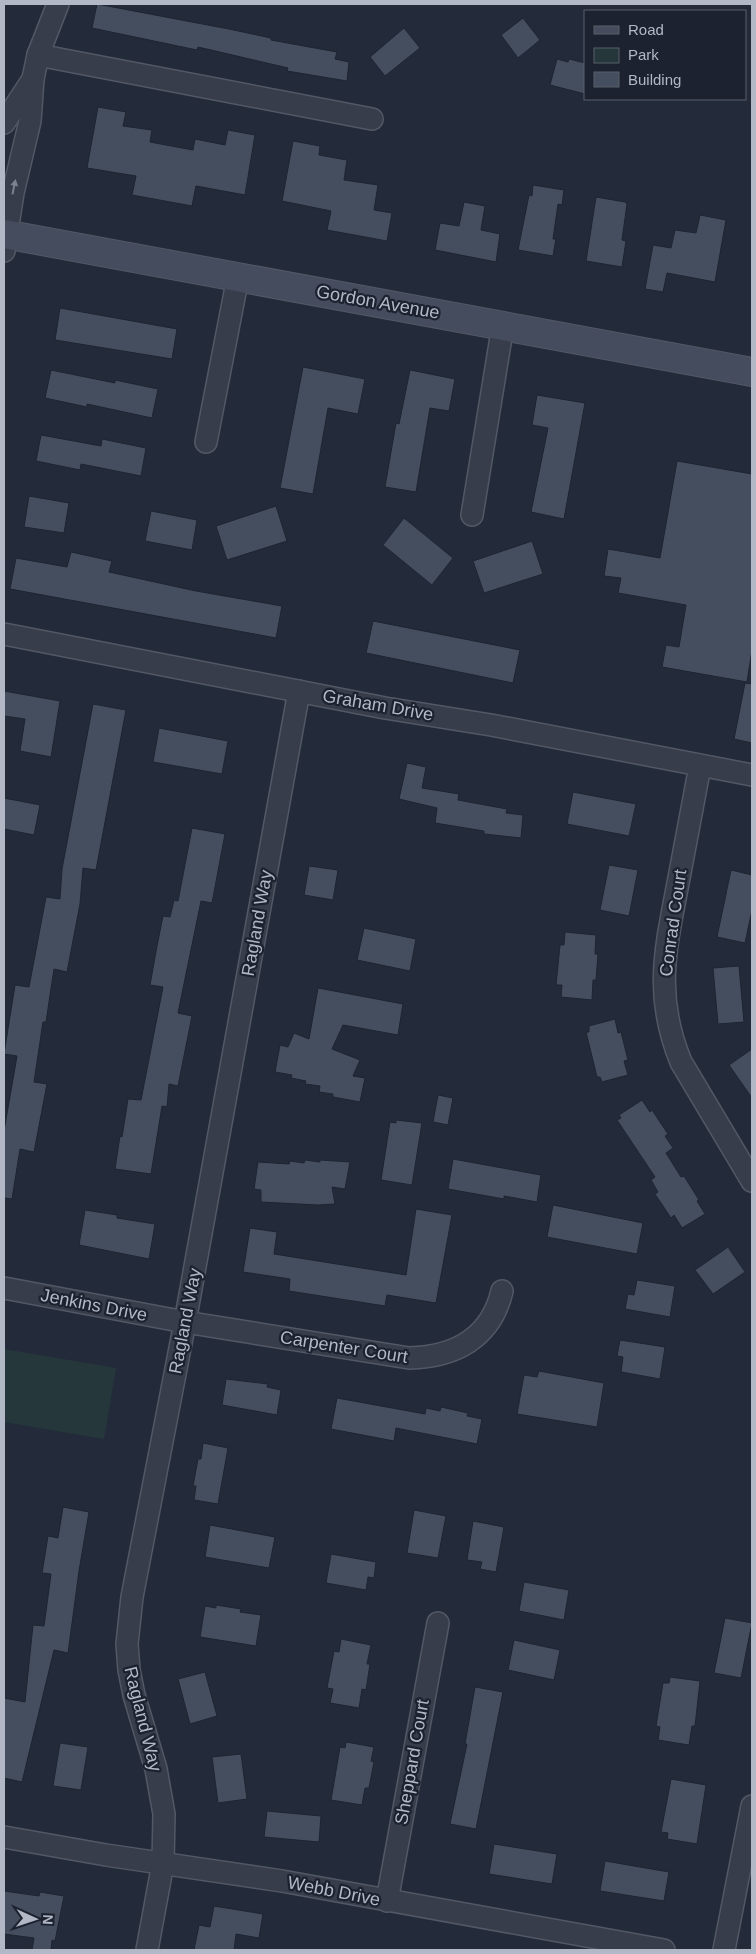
<svg xmlns="http://www.w3.org/2000/svg" width="756" height="1954" viewBox="0 0 756 1954" font-family="Arial,sans-serif">
<style>
.green{fill:#25373b}
.building{fill:#454e5e;stroke:#1e2431}
.lines{fill:none;stroke-linecap:round;stroke-linejoin:round}
.street-casing{stroke:#525865;stroke-width:24}
.secondary-casing{stroke:#525865;stroke-width:30}
.street{stroke:#373d4a;stroke-width:21}
.secondary{stroke:#454c5d;stroke-width:28}
.oneway{fill:#7b818e}
.labels{text-anchor:middle;dominant-baseline:central;stroke-width:4.5;stroke-linejoin:round;paint-order:stroke}
.street-label{font-size:18px;fill:#b2b8c6;stroke:#1c222f}
</style>
<rect width="100%" height="100%" fill="#232b3a"/>
<polygon class="green" points="4,1349 116,1368 104,1439 4,1422"/>
<g class="building">
<polygon points="97,4 229,29 271,38 271,40 337,52 335,59 349,62 347,81 287,71 288,68 198,47 197,50 92,28"/>
<polygon points="523,18 540,40 518,58 501,35"/>
<polygon points="404,28 420,48 385,76 370,57"/>
<polygon points="557,59 568,62 569,59 585,63 585,94 550,85"/>
<polygon points="98,107 126,112 123,126 152,130 150,142 193,150 195,139 225,145 228,130 255,135 245,195 196,186 192,206 132,195 136,176 87,168"/>
<polygon points="293,141 320,146 319,155 347,160 344,180 378,185 374,210 392,213 387,241 327,230 331,211 282,201"/>
<polygon points="533,185 564,190 562,205 558,204 553,239 556,239 553,256 518,250 529,195 532,196"/>
<polygon points="596,197 625,202 627,204 622,240 626,241 622,267 586,261"/>
<polygon points="464,202 485,206 481,230 500,234 496,262 435,250 440,223 459,226"/>
<polygon points="700,215 726,220 715,282 667,273 663,292 645,289 653,245 671,248 675,230 696,233"/>
<polygon points="60,308 177,329 172,359 55,340"/>
<polygon points="303,367 365,379 358,414 328,408 313,494 280,488"/>
<polygon points="51,370 115,383 115,380 158,389 152,418 87,404 87,407 45,398"/>
<polygon points="410,370 455,379 449,411 430,408 416,492 385,487 396,423 399,424"/>
<polygon points="537,395 585,403 564,519 531,512 548,428 532,425"/>
<polygon points="41,435 101,446 102,439 146,448 141,476 81,464 80,470 36,461"/>
<polygon points="677,461 752,474 752,650 747,682 662,667 666,645 679,647 686,605 618,593 621,578 604,576 608,549 660,558"/>
<polygon points="29,496 69,503 64,533 24,527"/>
<polygon points="276,506 287,541 227,560 216,526"/>
<polygon points="151,511 197,520 192,550 145,541"/>
<polygon points="404,518 453,558 432,585 383,545"/>
<polygon points="532,541 543,574 484,593 473,561"/>
<polygon points="71,552 112,561 109,572 196,591 282,606 276,638 10,589 16,558 67,567"/>
<polygon points="373,621 520,650 513,683 366,653"/>
<polygon points="745,683 752,684 752,743 734,739"/>
<polygon points="4,691 60,701 51,757 20,751 25,719 4,716"/>
<polygon points="93,704 126,710 96,870 83,868 80,904 67,972 54,969 46,1022 43,1022 34,1082 47,1084 34,1152 20,1149 12,1199 4,1198 4,1131 17,1056 4,1054 15,985 29,987 46,897 60,899 62,869"/>
<polygon points="159,728 228,741 222,774 153,762"/>
<polygon points="407,763 426,767 422,788 459,794 458,800 507,809 506,813 523,815 521,838 484,834 484,831 435,823 437,808 399,799"/>
<polygon points="573,792 636,804 629,836 567,824"/>
<polygon points="4,798 40,805 34,835 4,829"/>
<polygon points="192,828 225,834 212,903 201,901 178,1013 192,1016 178,1086 169,1084 167,1107 162,1106 151,1174 115,1169 120,1136 122,1137 128,1099 141,1100 163,987 150,985 157,946 163,916 170,917 174,900 178,901"/>
<polygon points="609,865 638,870 629,916 600,910"/>
<polygon points="309,866 338,870 333,900 304,895"/>
<polygon points="731,870 752,875 752,910 745,943 717,937"/>
<polygon points="364,928 416,939 410,971 357,960"/>
<polygon points="565,932 596,935 595,954 598,954 596,980 593,980 592,1000 561,997 562,985 556,985 560,945 564,945"/>
<polygon points="739,966 744,1022 718,1024 713,968"/>
<polygon points="318,988 403,1004 398,1035 343,1025 332,1049 360,1060 353,1076 365,1078 360,1102 333,1097 333,1094 319,1092 320,1086 305,1084 306,1081 291,1078 292,1075 275,1072 280,1045 288,1047 294,1033 309,1039"/>
<polygon points="615,1019 618,1033 621,1032 628,1060 624,1061 628,1075 602,1082 600,1077 597,1077 586,1032 589,1032 589,1026"/>
<polygon points="752,1049 752,1098 729,1065"/>
<polygon points="438,1095 453,1098 448,1125 433,1122"/>
<polygon points="642,1100 650,1112 652,1110 668,1134 665,1136 673,1148 666,1153 681,1177 684,1176 699,1200 697,1201 705,1214 682,1228 674,1215 671,1218 655,1194 658,1192 651,1180 655,1177 617,1120 621,1118 619,1115"/>
<polygon points="396,1120 422,1123 412,1185 381,1180 390,1122 396,1123"/>
<polygon points="453,1159 541,1175 537,1202 504,1196 504,1199 448,1189"/>
<polygon points="305,1160 320,1162 320,1160 350,1162 345,1189 332,1187 335,1204 318,1205 261,1202 261,1190 254,1189 258,1162 289,1164 290,1161 304,1163"/>
<polygon points="553,1205 643,1223 637,1254 547,1237"/>
<polygon points="416,1209 452,1215 436,1303 387,1295 385,1306 289,1291 290,1279 243,1272 250,1228 277,1232 274,1254 406,1275"/>
<polygon points="85,1210 117,1215 117,1218 155,1224 149,1259 79,1245"/>
<polygon points="728,1247 745,1272 713,1294 695,1270"/>
<polygon points="637,1280 675,1286 670,1317 625,1309 628,1294 634,1295"/>
<polygon points="620,1340 665,1347 660,1379 621,1372 623,1357 617,1356"/>
<polygon points="539,1371 604,1383 597,1427 517,1414 524,1375 537,1377"/>
<polygon points="226,1379 268,1384 267,1387 281,1390 277,1415 222,1405"/>
<polygon points="337,1398 425,1414 426,1408 440,1411 441,1407 468,1413 467,1416 482,1419 477,1444 396,1428 394,1441 331,1429"/>
<polygon points="203,1443 228,1448 218,1504 194,1500 196,1486 193,1486 198,1459 201,1459"/>
<polygon points="63,1507 89,1512 79,1571 68,1653 54,1650 22,1782 4,1778 4,1698 25,1702 33,1625 44,1626 51,1574 42,1573 48,1536 58,1538"/>
<polygon points="414,1510 446,1516 438,1558 407,1553"/>
<polygon points="473,1521 504,1527 496,1572 480,1569 482,1562 467,1560"/>
<polygon points="210,1525 275,1537 269,1568 205,1557"/>
<polygon points="331,1554 376,1562 374,1578 368,1577 366,1590 326,1583"/>
<polygon points="524,1582 569,1590 564,1620 519,1611"/>
<polygon points="216,1605 241,1609 240,1612 261,1615 256,1646 200,1637 205,1606 216,1608"/>
<polygon points="725,1618 752,1623 741,1678 714,1673"/>
<polygon points="341,1639 371,1645 367,1664 370,1664 366,1690 362,1689 359,1708 330,1703 333,1689 327,1688 334,1651 339,1652"/>
<polygon points="514,1640 560,1650 554,1680 508,1670"/>
<polygon points="205,1672 217,1716 190,1724 178,1679"/>
<polygon points="670,1677 700,1681 695,1726 692,1726 689,1745 658,1740 660,1727 656,1726 663,1683 669,1683"/>
<polygon points="475,1687 503,1692 476,1829 450,1824 467,1744 465,1744"/>
<polygon points="346,1742 374,1747 371,1761 374,1762 369,1788 365,1788 362,1805 331,1800 340,1747 345,1748"/>
<polygon points="60,1743 88,1747 81,1790 53,1786"/>
<polygon points="241,1754 247,1799 218,1803 212,1757"/>
<polygon points="671,1779 706,1785 697,1844 667,1839 668,1833 661,1832"/>
<polygon points="267,1811 321,1816 319,1842 264,1837"/>
<polygon points="494,1844 557,1854 552,1884 489,1874"/>
<polygon points="605,1861 669,1872 664,1901 600,1891"/>
<polygon points="4,1891 39,1896 40,1892 64,1896 55,1941 52,1940 51,1950 32,1950 34,1938 4,1934"/>
<polygon points="214,1906 263,1914 259,1938 236,1934 234,1950 194,1950 199,1925 210,1927"/>
</g>
<g class="lines">
<defs>
<g id="street">
<polyline points="38,55 372,119"/>
<polyline points="4,123 33,79"/>
<polyline points="4,251 13,193 30,121 33,79 38,55 58,4"/>
<polyline points="206,442 238,277"/>
<polyline points="472,515 503,325"/>
<polyline points="4,634 385,708 491,725 752,775"/>
<path d="M700,766c-7,37 -14,75 -21,112 -13,69 -26,116 2,184l71,119"/>
<path d="M4,1288l181,34 224,36c46,-1 82,-20 93,-67"/>
<polyline points="4,1837 106,1855 282,1881 664,1950"/>
<polyline points="387,1901 438,1623"/>
<polyline points="147,1950 163,1863 164,1814 156,1769 134,1695 129,1670 127,1644 132,1597 185,1322 299,691"/>
<polyline points="724,1950 752,1806"/>
</g>
<polyline id="secondary" points="4,234 752,372"/>
</defs>
<use href="#street" class="street-casing"/>
<use href="#secondary" class="secondary-casing"/>
<use href="#street" class="street"/>
<use href="#secondary" class="secondary"/>
</g>
<defs><path id="oneway-solid" d="M-6-.8H1V-3.2L6.5 0L1 3.2V.8H-6Z" transform="scale(1.25)"/></defs>
<use class="oneway" href="#oneway-solid" transform="translate(14 187) rotate(-78)"/>
<g class="labels">
<g class="street-label">
<text transform="translate(378 302) rotate(10)">Gordon Avenue</text>
<text transform="translate(378 705) rotate(10)">Graham Drive</text>
<text transform="translate(257 923) rotate(-80)">Ragland Way</text>
<text transform="translate(673 923) rotate(-82)">Conrad Court</text>
<text transform="translate(94 1305) rotate(11)">Jenkins Drive</text>
<text transform="translate(185 1321) rotate(-79)">Ragland Way</text>
<text transform="translate(344 1347) rotate(9)">Carpenter Court</text>
<text transform="translate(143 1719) rotate(76)">Ragland Way</text>
<text transform="translate(412 1762) rotate(-80)">Sheppard Court</text>
<text transform="translate(334 1891) rotate(11)">Webb Drive</text>
</g>
</g>
<rect width="756" height="1954" fill="none" stroke="#b2b8c6" stroke-width="10"/>
<rect x="584" y="10" width="162" height="90" fill="#1c222f" stroke="#585e6b"/>
<rect x="594" y="26" width="25" height="8" fill="#454c5d" stroke="#585e6b"/>
<text x="628" y="35" font-size="15" fill="#b2b8c6">Road</text>
<rect x="594" y="48" width="25" height="15" fill="#25373b" stroke="#585e6b"/>
<text x="628" y="60" font-size="15" fill="#b2b8c6">Park</text>
<rect x="594" y="72" width="25" height="15" fill="#454e5e" stroke="#585e6b"/>
<text x="628" y="85" font-size="15" fill="#b2b8c6">Building</text>
<g transform="translate(35 1919) rotate(93)" stroke="#1c222f" stroke-width="4" paint-order="stroke">
<path d="M0-4L9 19L0 12L-9 19Z" fill="#b2b8c6"/>
<text y="-8" font-size="14" font-weight="bold" text-anchor="middle" fill="#b2b8c6">N</text>
</g>
</svg>
